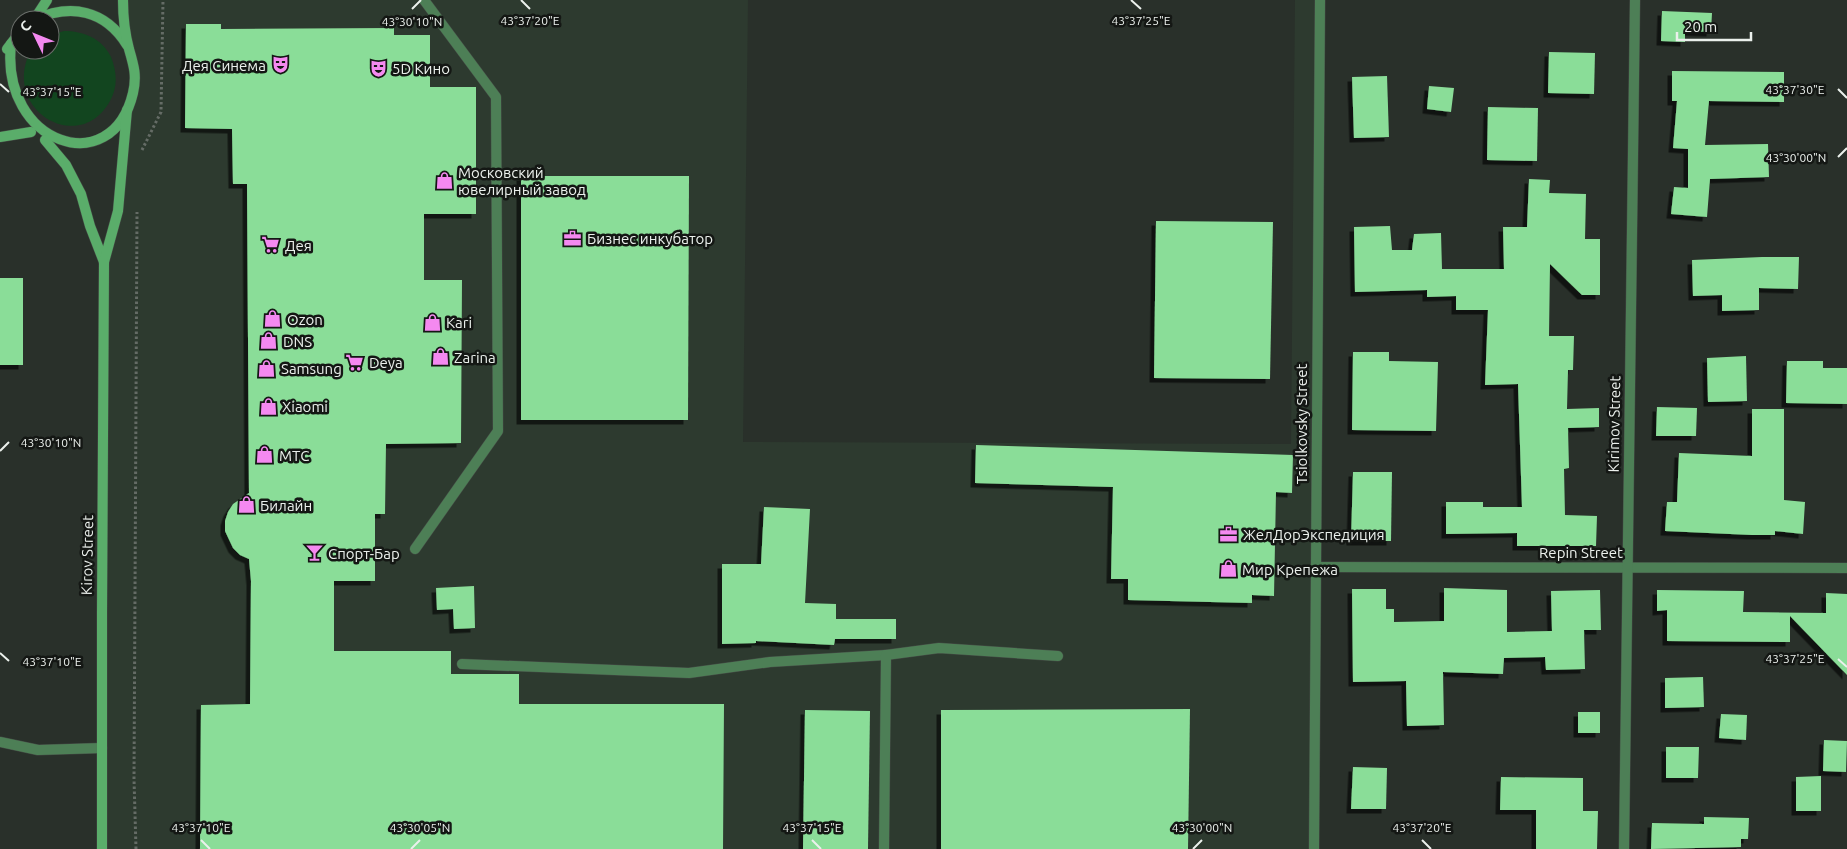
<svg xmlns="http://www.w3.org/2000/svg" width="1847" height="849" viewBox="0 0 1847 849" font-family="Ubuntu,sans-serif">
<style>
.built{fill:#2d3a2f}
.green{fill:#12451f}
.building{fill:#8add98;filter:url(#shadow)}
.lines{fill:none;stroke-linecap:round;stroke-linejoin:round}
.lane-casing{stroke:#444b45;stroke-width:11}
.street-casing{stroke:#444b45;stroke-width:11}
.secondary-casing{stroke:#444b45;stroke-width:11}
.path{stroke:#656c66;stroke-width:3;stroke-dasharray:2.5 2.5;stroke-linecap:butt}
.lane{stroke:#4d7f56;stroke-width:10}
.street{stroke:#4d7f56;stroke-width:10}
.secondary{stroke:#5aad6a;stroke-width:10}
.ticks{fill:none;stroke:#ebf0ec;stroke-width:2}
.labels{text-anchor:middle;dominant-baseline:central;stroke-width:5;stroke-linejoin:round;paint-order:stroke}
.poi-label{font-size:15px;fill:#ebf0ec;stroke:#141714;text-anchor:start}
.street-label{font-size:15px;fill:#ebf0ec;stroke:#141714}
.ticks-label{font-size:12px;text-anchor:middle;fill:#ebf0ec;stroke:#141714;stroke-width:5;stroke-linejoin:round;paint-order:stroke}
</style>
<defs>
<filter id="shadow"><feDropShadow dx="-4.5" dy="4.5" stdDeviation="0" flood-color="#0009"/></filter>
</defs>
<rect width="100%" height="100%" fill="#29302a"/>
<polygon class="built" points="123,0 748,0 743,442 1291,444 1295,0 1320,0 1314,849 102,849 104,262 133,95"/>
<path class="green" d="M64,31c19,0 38,7 47,26 6,15 7,30 -1,44 -31,56 -110,8 -79,-51h19v-15z"/>
<g class="building">
<polygon points="1662,11 1712,13 1711,32 1685,31 1685,42 1661,41"/>
<polygon points="186,24 221,24 221,29 394,28 394,35 430,35 430,87 476,87 476,214 424,214 424,280 462,280 461,443 386,444 385,514 375,514 375,581 334,581 334,651 451,651 451,674 519,674 519,704 724,704 723,849 200,849 201,705 250,704 251,581 249,559 240,555 233,548 225,531 225,521 228,512 233,504 249,493 247,184 233,184 232,129 185,128"/>
<polygon points="1549,52 1595,53 1594,94 1548,93"/>
<polygon points="1672,71 1784,72 1784,102 1709,101 1705,145 1768,144 1769,177 1710,179 1707,217 1671,214 1674,187 1688,188 1688,149 1673,148 1677,101 1672,101"/>
<polygon points="1387,76 1389,137 1354,138 1352,77"/>
<polygon points="1429,86 1454,88 1451,112 1427,109"/>
<polygon points="1488,107 1538,108 1537,161 1487,160"/>
<polygon points="521,176 689,176 688,420 521,420"/>
<polygon points="1529,179 1550,180 1549,193 1586,194 1585,239 1600,239 1600,295 1582,295 1550,264 1549,336 1574,336 1573,370 1568,370 1567,409 1599,408 1599,427 1568,428 1569,468 1564,469 1565,515 1597,516 1596,546 1517,546 1517,533 1446,534 1446,502 1483,502 1483,507 1522,507 1518,384 1485,385 1488,310 1456,310 1456,296 1427,297 1427,290 1355,292 1354,227 1390,226 1392,250 1412,250 1414,234 1441,233 1442,269 1504,269 1503,227 1527,227"/>
<polygon points="1156,221 1273,222 1270,379 1154,378"/>
<polygon points="1762,257 1799,257 1798,289 1759,288 1759,310 1722,311 1722,295 1693,296 1692,260"/>
<rect x="0" y="278" width="23" height="87"/>
<polygon points="1353,352 1389,352 1389,361 1438,362 1436,431 1352,430"/>
<polygon points="1746,356 1747,401 1708,402 1707,358"/>
<polygon points="1787,361 1823,361 1823,368 1847,368 1847,404 1786,403"/>
<polygon points="1657,407 1697,408 1696,436 1656,436"/>
<polygon points="1752,409 1784,409 1784,500 1805,502 1803,534 1775,531 1775,535 1752,535 1665,531 1667,502 1677,502 1679,453 1752,456"/>
<polygon points="976,445 1293,455 1292,493 1276,492 1274,596 1252,595 1252,603 1128,600 1128,579 1111,579 1113,487 975,483"/>
<polygon points="1353,472 1392,472 1391,541 1351,541"/>
<polygon points="764,507 810,509 805,603 836,604 836,619 896,619 896,639 835,639 834,645 756,641 756,643 722,644 722,564 761,564"/>
<polygon points="474,586 475,628 454,629 453,609 437,610 436,588"/>
<polygon points="1444,588 1507,590 1507,632 1552,631 1551,591 1600,590 1601,630 1584,630 1585,669 1546,670 1545,657 1504,658 1503,674 1443,672 1444,725 1407,726 1406,681 1353,682 1352,589 1386,589 1386,609 1394,609 1394,622 1444,621"/>
<polygon points="1657,590 1744,591 1743,612 1826,613 1826,593 1847,594 1847,675 1790,616 1790,642 1667,641 1667,610 1657,611"/>
<polygon points="1703,677 1704,707 1665,708 1665,678"/>
<polygon points="1190,709 1188,849 941,849 941,710"/>
<polygon points="805,710 870,711 868,849 803,849"/>
<rect x="1578" y="712" width="22" height="21"/>
<polygon points="1721,714 1747,715 1746,740 1719,738"/>
<polygon points="1824,740 1847,741 1846,772 1823,771"/>
<polygon points="1666,747 1699,747 1698,778 1666,778"/>
<polygon points="1353,767 1387,768 1386,809 1351,809"/>
<polygon points="1821,776 1821,811 1796,811 1796,777"/>
<polygon points="1501,777 1583,778 1583,811 1598,811 1597,849 1536,849 1536,810 1500,810"/>
<polygon points="1704,817 1749,818 1748,839 1741,839 1741,847 1651,849 1652,823 1704,824"/>
</g>
<g class="lines">
<defs>
<g id="lane">
<polyline points="415,549 498,431 496,97 424,0"/>
<polyline points="462,664 689,673 770,662 886,655"/>
<polyline points="0,742 38,750 102,748"/>
<polyline points="884,849 886,655 939,648 1058,656"/>
</g>
<g id="street">
<polyline points="1315,567 1847,568"/>
<polyline points="1314,849 1320,0"/>
<polyline points="1624,849 1635,0"/>
</g>
<g id="secondary">
<path d="M34,20c37,-17 71,-10 93,25"/>
<polyline points="34,20 47,0"/>
<path d="M11,44c-11,100 101,138 122,49 4,-17 1,-27 -4,-44 -4,-15 -6,-33 -6,-49"/>
<polyline points="7,49 20,32"/>
<polyline points="0,137 31,132"/>
<polyline points="45,140 66,165 81,194 90,226 104,262"/>
<polyline points="102,849 102,612 104,262 118,211 127,110"/>
</g>
</defs>
<use href="#lane" class="lane-casing"/>
<use href="#street" class="street-casing"/>
<use href="#secondary" class="secondary-casing"/>
<g class="path">
<polyline points="142,150 161,112 163,0"/>
<polyline points="136,849 134,779 137,212"/>
</g>
<use href="#lane" class="lane"/>
<use href="#street" class="street"/>
<use href="#secondary" class="secondary"/>
</g>
<path class="ticks" d="M521,0l9,9M1131,0l10,9M412,9l9,-9M0,84l9,8M1838,89l9,9M1838,157l9,-9M0,451l9,-9M0,653l9,8M1838,659l9,8M201,840l9,9M812,840l9,9M1422,840l9,9M411,849l9,-9M1193,849l9,-9"/>
<defs>
<symbol id="theatre-bare" viewBox="-9 -9 18 18"><path d="M-5-5.5Q0-4 5-5.5V0Q5 5 0 6Q-5 5-5 0ZM-3.3-2.5H-1v1.5H-3.3ZM1-2.5H3.3v1.5H1ZM-2.8 1Q0 5.5 2.8 1Z" fill="#f489f0" stroke="#141714" stroke-width="2.5" paint-order="stroke"/></symbol>
<symbol id="shop-bare" viewBox="-9 -9 18 18"><path d="M-5-2.5h2.3a2.7 3.5 0 0 1 5.4 0H5L5.5 6h-11ZM-1.5-2.5h3a1.5 2.3 0 0 0-3 0Z" fill="#f489f0" stroke="#141714" stroke-width="2.5" paint-order="stroke"/></symbol>
<symbol id="office-bare" viewBox="-9 -9 18 18"><path d="M-6-3h4V-5.5h4V-3h4V5H-6ZM-1-4.5V-3h2v-1.5ZM-6 0V1H6V0Z" fill="#f489f0" stroke="#141714" stroke-width="2.5" paint-order="stroke"/></symbol>
<symbol id="supermarket-bare" viewBox="-9 -9 18 18"><path d="M-6-5.5h2.5l.6 2H6L4.5 2H-2.5L-4.4-4H-6ZM-1.5 3.2a1.3 1.3 0 1 0 .1 0ZM3 3.2a1.3 1.3 0 1 0 .1 0Z" fill="#f489f0" stroke="#141714" stroke-width="2.5" paint-order="stroke"/></symbol>
<symbol id="bar-bare" viewBox="-9 -9 18 18"><path d="M-6-5H6L.8 .8V4.5H3.5V6h-7V4.5H-.8V.8Z" fill="#f489f0" stroke="#141714" stroke-width="2.5" paint-order="stroke"/></symbol>
</defs>
<g fill-rule="evenodd">
<use href="#theatre-bare" x="268" y="52" width="25" height="25"/>
<use href="#theatre-bare" x="366" y="56" width="25" height="25"/>
<use href="#shop-bare" x="432" y="168" width="25" height="25"/>
<use href="#office-bare" x="560" y="226" width="25" height="25"/>
<use href="#supermarket-bare" x="258" y="232" width="25" height="25"/>
<use href="#shop-bare" x="260" y="306" width="25" height="25"/>
<use href="#shop-bare" x="420" y="310" width="25" height="25"/>
<use href="#shop-bare" x="256" y="328" width="25" height="25"/>
<use href="#shop-bare" x="428" y="344" width="25" height="25"/>
<use href="#supermarket-bare" x="342" y="350" width="25" height="25"/>
<use href="#shop-bare" x="254" y="356" width="25" height="25"/>
<use href="#shop-bare" x="256" y="394" width="25" height="25"/>
<use href="#shop-bare" x="252" y="442" width="25" height="25"/>
<use href="#shop-bare" x="234" y="492" width="25" height="25"/>
<use href="#office-bare" x="1216" y="522" width="25" height="25"/>
<use href="#bar-bare" x="302" y="540" width="25" height="25"/>
<use href="#shop-bare" x="1216" y="556" width="25" height="25"/>
</g>
<g class="labels">
<g class="poi-label">
<text x="266" y="65" text-anchor="end">Дея Синема</text>
<text x="392" y="68">5D Кино</text>
<text x="458" y="172">Московский<tspan x="458" dy="17">ювелирный завод</tspan></text>
<text x="587" y="238">Бизнес инкубатор</text>
<text x="285" y="245">Дея</text>
<text x="287" y="319">Ozon</text>
<text x="446" y="322">Kari</text>
<text x="283" y="341">DNS</text>
<text x="454" y="357">Zarina</text>
<text x="369" y="362">Deya</text>
<text x="281" y="368">Samsung</text>
<text x="282" y="406">Xiaomi</text>
<text x="279" y="455">МТС</text>
<text x="260" y="505">Билайн</text>
<text x="1243" y="534">ЖелДорЭкспедиция</text>
<text x="328" y="553">Спорт-Бар</text>
<text x="1242" y="569">Мир Крепежа</text>
</g>
<g class="street-label">
<text transform="translate(1301 424) rotate(-90)">Tsiolkovsky Street</text>
<text transform="translate(1614 424) rotate(-89)">Kirimov Street</text>
<text x="1581" y="552">Repin Street</text>
<text transform="translate(87 555) rotate(-89)">Kirov Street</text>
</g>
</g>
<g class="ticks-label">
<text x="530" y="25">43°37'20"E</text>
<text x="1141" y="25">43°37'25"E</text>
<text x="412" y="26">43°30'10"N</text>
<text x="1795" y="94">43°37'30"E</text>
<text x="52" y="96">43°37'15"E</text>
<text x="1796" y="162">43°30'00"N</text>
<text x="51" y="447">43°30'10"N</text>
<text x="1795" y="663">43°37'25"E</text>
<text x="52" y="666">43°37'10"E</text>
<text x="420" y="832">43°30'05"N</text>
<text x="1202" y="832">43°30'00"N</text>
<text x="201" y="832">43°37'10"E</text>
<text x="812" y="832">43°37'15"E</text>
<text x="1422" y="832">43°37'20"E</text>
</g>
<g transform="translate(35 35) rotate(313)"><circle r="24" fill="#141714" stroke="#6a6e6a"/>
<path d="M0-4L9 19L0 12L-9 19Z" fill="#f489f0"/>
<text y="-8" font-size="14" font-weight="bold" text-anchor="middle" fill="#ebf0ec">С</text>
</g>
<path d="M1677 32v8h74v-8" fill="none" stroke="#ebf0ec" stroke-width="2.5"/>
<text x="1684" y="32" font-size="15" fill="#ebf0ec" stroke="#141714" stroke-width="4" paint-order="stroke">20 m</text>
</svg>
